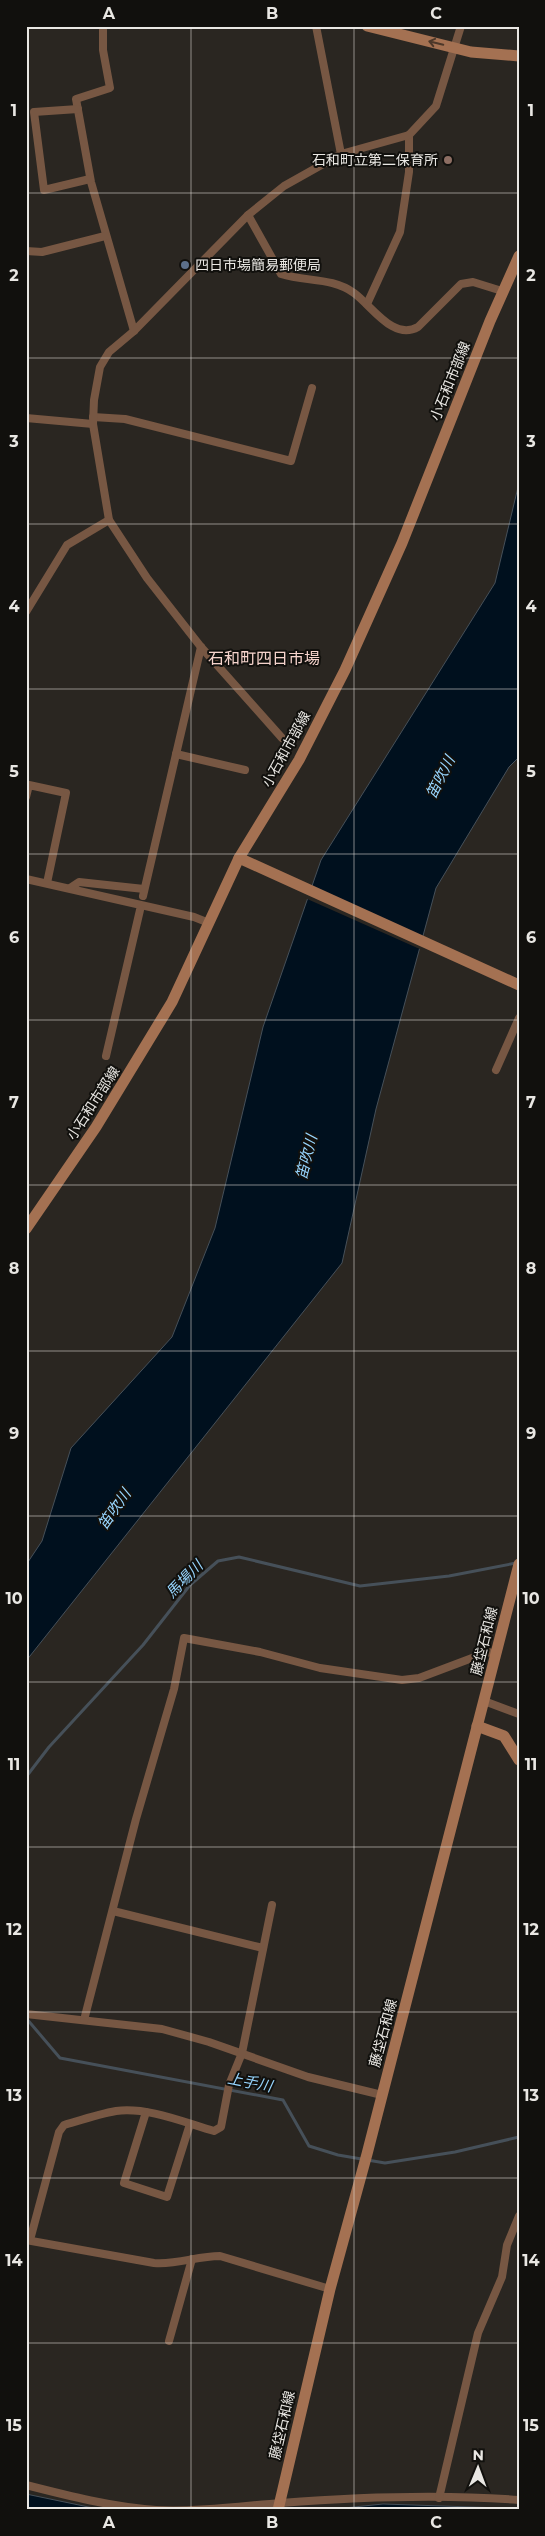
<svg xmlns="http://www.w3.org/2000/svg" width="545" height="2536" viewBox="0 0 545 2536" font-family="Montserrat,'Noto Sans JP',sans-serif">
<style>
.water{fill:#00101e;stroke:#465059}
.pier{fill:#2a2621}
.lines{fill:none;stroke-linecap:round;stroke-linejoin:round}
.stream{stroke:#465059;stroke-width:3}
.street{stroke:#775743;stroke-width:8}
.secondary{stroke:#a47152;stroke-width:11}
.oneway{stroke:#4c3729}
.grid{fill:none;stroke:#e9e7e3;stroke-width:1;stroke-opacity:0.55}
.education-dot{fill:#8d6e63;stroke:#11100d;stroke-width:2}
.service-dot{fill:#5c6f8a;stroke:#11100d;stroke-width:2}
.labels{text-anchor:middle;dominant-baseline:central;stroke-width:4;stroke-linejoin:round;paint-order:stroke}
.poi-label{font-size:14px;fill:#e9e7e3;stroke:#11100d;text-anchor:end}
.street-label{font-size:14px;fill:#e9e7e3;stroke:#11100d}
.water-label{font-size:15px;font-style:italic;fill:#97d5fe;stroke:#11100d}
.quarter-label{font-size:16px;fill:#f5d3cc;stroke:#11100d}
.neatline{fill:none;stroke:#e9e7e3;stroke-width:2}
.grid-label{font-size:16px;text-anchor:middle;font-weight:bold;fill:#e9e7e3}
</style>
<rect width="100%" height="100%" fill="#2a2621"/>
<g class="water">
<polygon points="519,483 519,757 509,767 436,888 376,1109 342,1263 26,1661 26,1565 42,1541 71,1448 172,1337 215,1228 263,1027 321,860 495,583"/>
<polygon points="26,2494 103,2510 26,2510"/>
<polygon points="383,2504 502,2508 519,2510 324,2510"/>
</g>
<polygon class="pier" points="309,886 425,938 422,950 305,898"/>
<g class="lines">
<g class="stream">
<polyline points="26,1777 49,1747 143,1645 190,1585 218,1561 239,1557 360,1586 449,1576 516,1563"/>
<polyline points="26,2018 60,2058 283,2100 309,2146 338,2155 385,2163 455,2152 519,2137"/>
</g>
<g class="street">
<polyline points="103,26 103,50 110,88 76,99 91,182 134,331"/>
<polyline points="316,26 341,154"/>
<polyline points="78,109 34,112 44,190 90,179"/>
<path d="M248,215l33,59c25,8 51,3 73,19 18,13 39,48 64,34l43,-43 12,-2 29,9"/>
<polyline points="26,251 42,252 105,236"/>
<polyline points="367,304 400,232 409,172 409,135"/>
<polyline points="93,417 125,419 291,461 312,388"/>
<polyline points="26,418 93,424"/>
<polyline points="26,612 67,545 109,520"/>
<polyline points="282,738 201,647 147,578 109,520 93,424 94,400 100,367 109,352 134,331 248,215 284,186 341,154 409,135 436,106 461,26"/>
<polyline points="176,754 245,770"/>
<polyline points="26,797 29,785 66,793 47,883"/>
<polyline points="26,879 194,917 209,923"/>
<polyline points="70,888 79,882 144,889"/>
<polyline points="143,896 201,647"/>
<polyline points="106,1056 140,910"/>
<polyline points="496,1070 519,1018"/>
<polyline points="484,1701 519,1714"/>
<polyline points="113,1911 263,1948"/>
<polyline points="26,2014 162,2029 209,2042 308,2077 382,2095"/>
<polyline points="84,2020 136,1819 174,1689 184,1638 260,1652 320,1668 402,1680 419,1678 488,1652 496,1654"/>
<polyline points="146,2112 124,2183 167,2197 190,2124"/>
<path d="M26,2240l128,23c23,2 43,-7 66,-7l110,33"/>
<path d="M30,2240l29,-108 5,-7c17,-5 35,-11 52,-14 32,-4 67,11 98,20l7,-4 8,-42 13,-32 30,-148"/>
<polyline points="169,2341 192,2259"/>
<path d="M26,2485c43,11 86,22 130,25 42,2 83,-4 125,-7 78,-6 159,-9 238,-3"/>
<polyline points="439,2498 478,2333 502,2277 507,2245 519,2216"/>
</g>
<g class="secondary">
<polyline points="367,26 471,52 519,56"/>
<polyline points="239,858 519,985"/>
<polyline points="26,1229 96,1127 172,1002 239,858 299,760 345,670 402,543 490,321 519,256"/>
<polyline points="477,1726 504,1736 519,1760"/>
<polyline points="278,2510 330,2289 367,2154 519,1564"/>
</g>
</g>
<defs><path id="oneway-shaft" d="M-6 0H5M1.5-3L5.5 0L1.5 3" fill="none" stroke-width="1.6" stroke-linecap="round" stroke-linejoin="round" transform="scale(1.25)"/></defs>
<use class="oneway" href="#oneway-shaft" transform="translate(436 43) rotate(-166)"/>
<path class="grid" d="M191,26v2484M354,26v2484M26,193h493M26,358h493M26,524h493M26,689h493M26,854h493M26,1020h493M26,1185h493M26,1351h493M26,1516h493M26,1682h493M26,1847h493M26,2012h493M26,2178h493M26,2343h493"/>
<circle class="education-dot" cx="448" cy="160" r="5"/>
<circle class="service-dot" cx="185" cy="265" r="5"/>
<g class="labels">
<g class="poi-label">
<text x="438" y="160">石和町立第二保育所</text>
<text x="195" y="265" text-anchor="start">四日市場簡易郵便局</text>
</g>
<g class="street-label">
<text transform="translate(450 381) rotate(-68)">小石和市部線</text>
<text transform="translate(286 749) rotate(-61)">小石和市部線</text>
<text transform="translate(93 1103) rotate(-57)">小石和市部線</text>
<text transform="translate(484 1641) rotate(-76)">藤垈石和線</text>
<text transform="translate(383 2033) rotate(-75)">藤垈石和線</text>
<text transform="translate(282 2425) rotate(-77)">藤垈石和線</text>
</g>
<g class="water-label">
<text transform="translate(440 777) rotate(-63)">笛吹川</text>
<text transform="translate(306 1157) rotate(-76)">笛吹川</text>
<text transform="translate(114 1509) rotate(-55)">笛吹川</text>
<text transform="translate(184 1579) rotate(-46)">馬場川</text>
<text transform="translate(250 2082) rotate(11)">上手川</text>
</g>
<g class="quarter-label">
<text x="264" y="658">石和町四日市場</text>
</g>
</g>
<rect width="545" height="2536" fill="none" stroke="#11100d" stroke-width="55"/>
<g transform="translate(478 2468) rotate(1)" stroke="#11100d" stroke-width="4" paint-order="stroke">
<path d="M0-4L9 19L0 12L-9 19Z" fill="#e9e7e3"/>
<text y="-8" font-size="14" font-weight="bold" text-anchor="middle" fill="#e9e7e3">N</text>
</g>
<rect x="28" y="28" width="490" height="2480" class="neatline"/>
<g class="grid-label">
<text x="109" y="19">A</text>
<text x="272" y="19">B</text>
<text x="436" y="19">C</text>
<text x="14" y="116">1</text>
<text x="531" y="116">1</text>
<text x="14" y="281">2</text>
<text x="531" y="281">2</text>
<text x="14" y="447">3</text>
<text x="531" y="447">3</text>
<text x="14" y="612">4</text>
<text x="531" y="612">4</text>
<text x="14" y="777">5</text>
<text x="531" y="777">5</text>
<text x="14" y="943">6</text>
<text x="531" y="943">6</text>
<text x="14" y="1108">7</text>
<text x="531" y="1108">7</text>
<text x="14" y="1274">8</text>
<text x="531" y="1274">8</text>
<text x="14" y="1439">9</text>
<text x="531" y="1439">9</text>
<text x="14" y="1604">10</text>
<text x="531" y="1604">10</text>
<text x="14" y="1770">11</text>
<text x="531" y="1770">11</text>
<text x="14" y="1935">12</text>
<text x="531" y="1935">12</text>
<text x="14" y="2101">13</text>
<text x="531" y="2101">13</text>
<text x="14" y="2266">14</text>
<text x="531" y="2266">14</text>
<text x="14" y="2431">15</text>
<text x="531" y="2431">15</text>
<text x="109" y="2528">A</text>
<text x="272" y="2528">B</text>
<text x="436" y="2528">C</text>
</g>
</svg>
